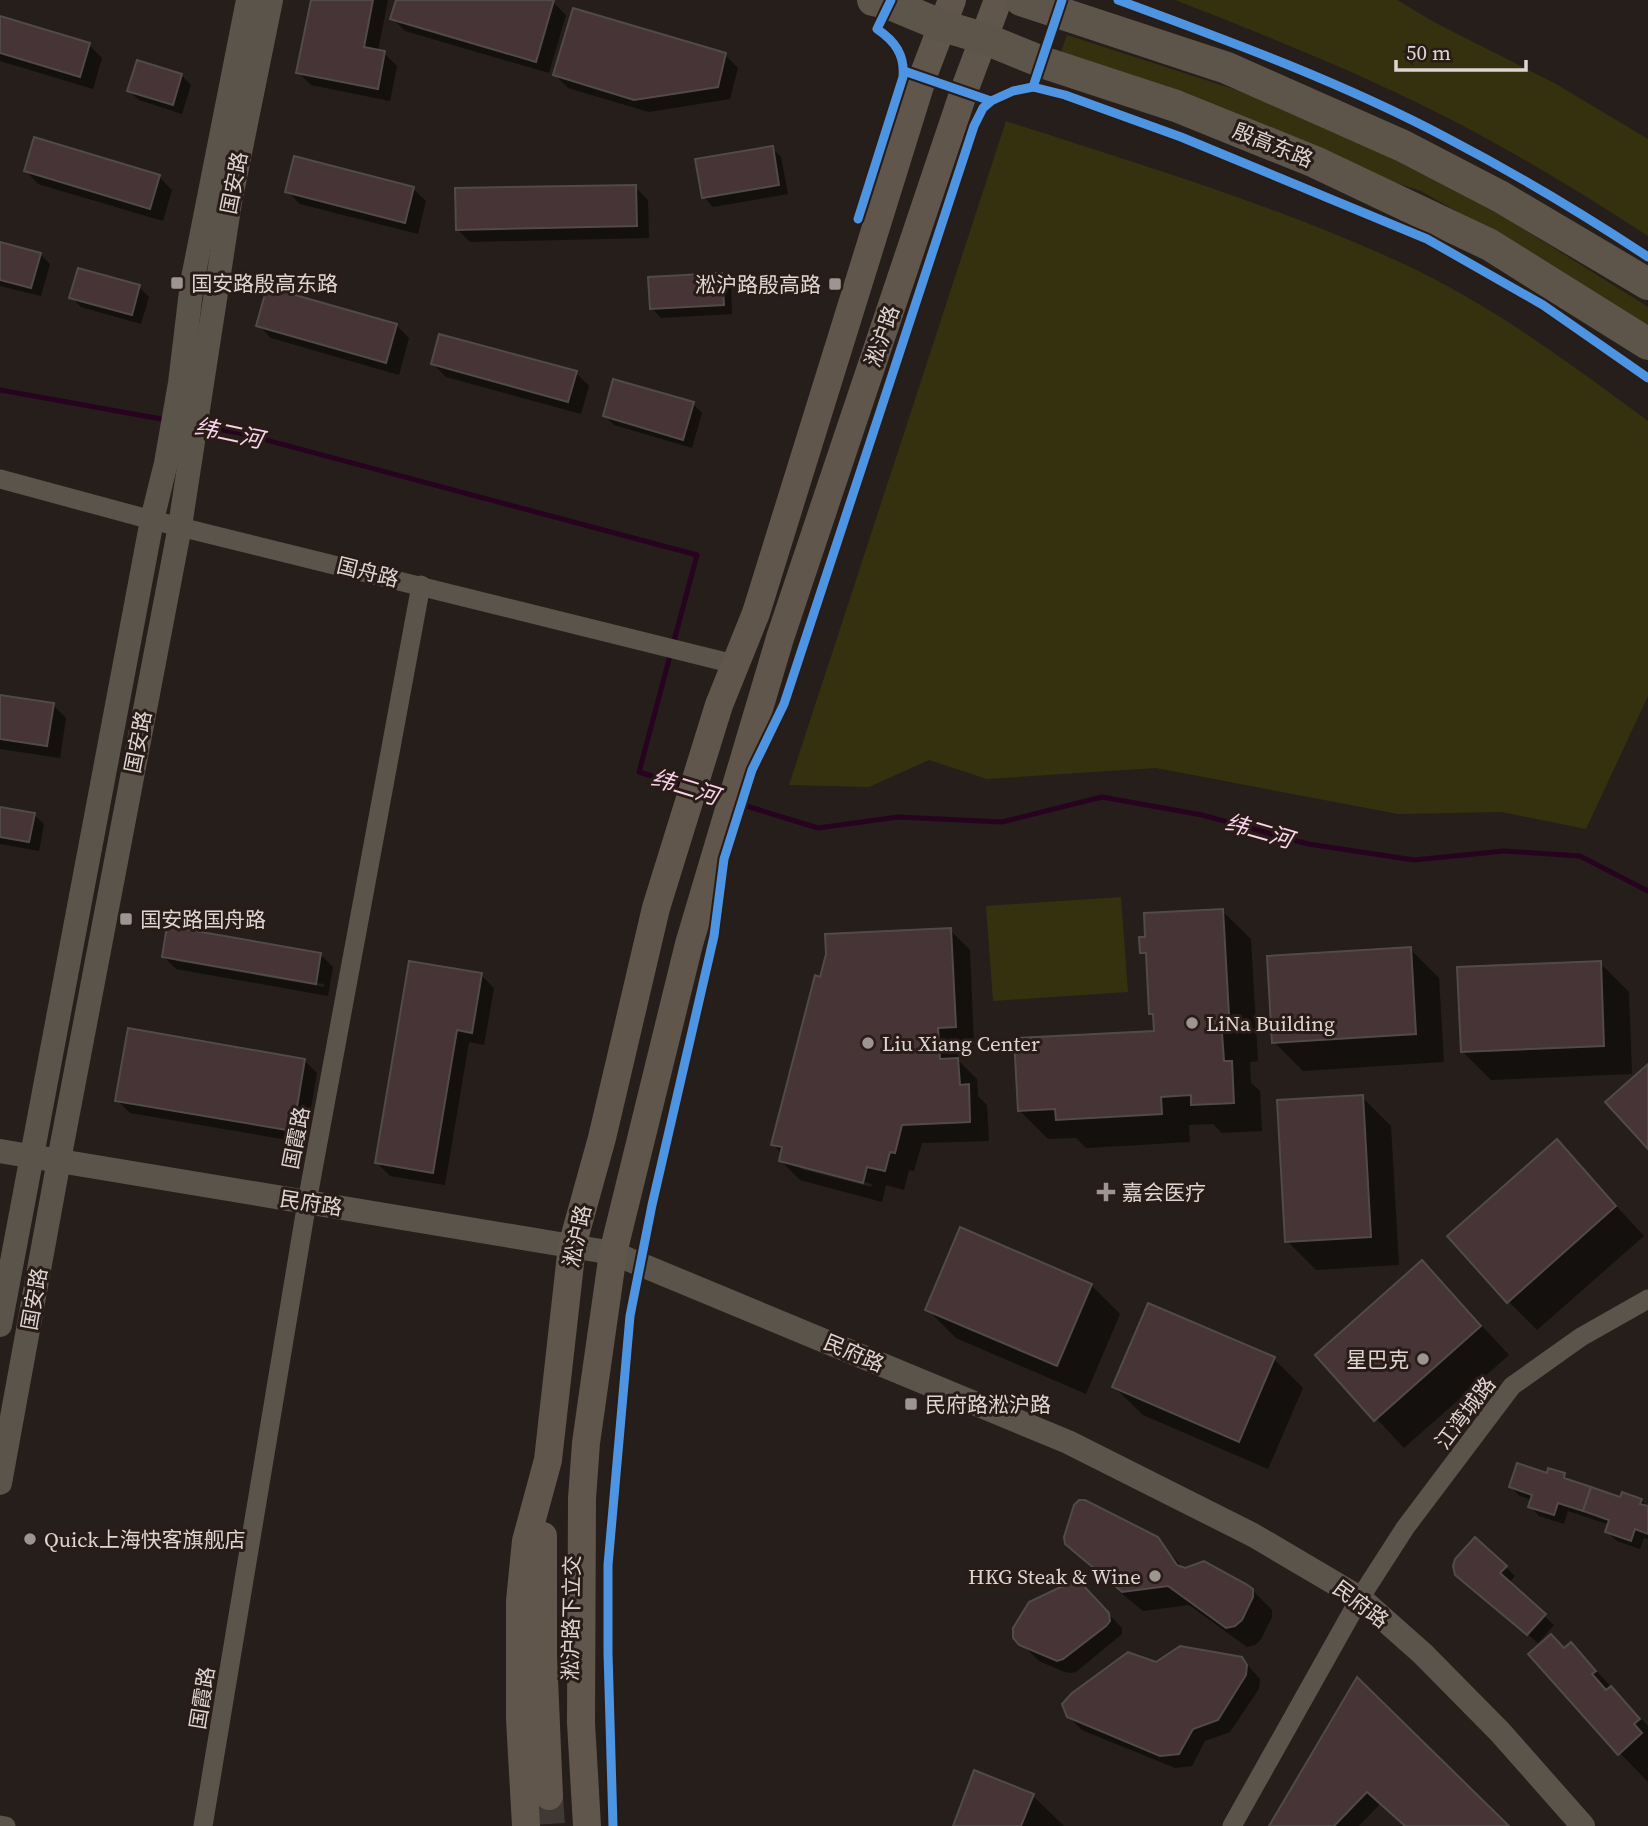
<svg xmlns="http://www.w3.org/2000/svg" width="1648" height="1826" viewBox="0 0 1648 1826" font-family="'Source Serif 4','Noto Sans SC',serif">
<style>
.green{fill:#35310f}
.shadow{fill:#0007;fill-rule:evenodd}
.lines{fill:none;stroke-linecap:round;stroke-linejoin:round}
.stream{stroke:#27031f;stroke-width:5}
.building{fill:#473436;stroke:#504b49;stroke-width:2}
.secondary-tunnel{stroke:#413936;stroke-width:28;stroke-dasharray:28 14;stroke-linecap:butt}
.minor{stroke:#5b544b;stroke-width:19}
.tertiary{stroke:#5b544b;stroke-width:24}
.secondary{stroke:#60564c;stroke-width:28}
.primary{stroke:#5e554a;stroke-width:32}
.cycleway-casing{stroke:#291c17;stroke-width:13}
.cycleway{stroke:#4d94e3;stroke-width:9}
.poi-dot{fill:#9d9592;stroke:#291c17;stroke-width:2.5}
.labels{text-anchor:middle;dominant-baseline:central;stroke-width:6;stroke-linejoin:round;paint-order:stroke}
.street-label{font-size:21px;fill:#ded5d2;stroke:#291c17}
.poi-label{font-size:21px;fill:#ded5d2;stroke:#291c17;text-anchor:start}
.water-label{font-size:23px;font-style:italic;fill:#fad2ee;stroke:#291c17}
</style>
<rect width="100%" height="100%" fill="#251e1b"/>
<g class="green">
<path d="M1175,0h222l37,22 122,62 92,55v97c-72,-47 -145,-91 -222,-129 -81,-40 -166,-74 -251,-107z"/>
<polygon points="1067,35 1261,98 1363,143 1503,216 1648,307 1648,327 1550,264 1421,191 1381,178 1156,83 1060,54"/>
<path d="M1006,121c135,44 271,84 400,144 87,41 165,99 242,156v275l-62,133 -85,-17 -103,2 -242,-46 -169,11 -58,-19 -60,27 -80,-2z"/>
<polygon points="1121,897 1128,992 993,1001 986,906"/>
</g>
<g class="shadow">
<polygon points="312,0 388,0 378,51 384,53 397,66 390,101 311,85 298,72"/>
<polygon points="398,0 547,0 553,2 566,15 549,73 405,31 392,18"/>
<polygon points="0,18 89,45 102,58 93,89 0,61"/>
<polygon points="725,55 738,68 730,99 649,112 568,88 555,75"/>
<polygon points="181,75 191,85 182,114 139,100 129,91"/>
<polygon points="772,148 781,157 788,194 713,207 704,197"/>
<polygon points="26,171 159,177 172,190 163,221 38,184"/>
<polygon points="635,187 648,200 649,238 470,242 457,229"/>
<polygon points="413,189 426,201 418,234 300,204 287,191"/>
<polygon points="0,244 40,254 50,264 41,296 0,286"/>
<polygon points="721,275 731,284 732,314 661,318 652,308"/>
<polygon points="139,287 149,297 141,324 81,307 71,297"/>
<polygon points="258,325 396,325 409,338 399,375 271,338"/>
<polygon points="433,364 576,373 589,386 581,414 446,377"/>
<polygon points="693,404 702,413 692,448 614,425 605,416"/>
<polygon points="0,696 53,705 66,718 60,758 0,749"/>
<polygon points="0,808 34,815 44,824 39,851 0,844"/>
<polygon points="1222,911 1251,939 1258,1061 1250,1062 1251,1083 1260,1091 1262,1131 1222,1133 1213,1124 1189,1125 1190,1142 1086,1148 1076,1138 1048,1139 1019,1110 1156,1033 1155,1017 1151,1014 1148,958 1142,952"/>
<path d="M950,930l20,20 4,96h-17l1,14 19,19 1,17 9,9 2,36 -67,2 -8,28 -5,-1 -5,20 -18,-5 -4,17 -82,-22 -19,-19 1,-7 -9,-10 48,-165zM796,1164l76,20 -1,3 -70,-18z"/>
<polygon points="1410,949 1439,978 1444,1062 1303,1071 1274,1042"/>
<path d="M320,954l13,13 -5,29 -152,-27 -13,-13zM176,958l148,26v3l-148,-26z"/>
<polygon points="1600,963 1629,992 1632,1074 1491,1080 1462,1051"/>
<polygon points="481,975 494,988 484,1045 469,1042 445,1185 390,1176 377,1163"/>
<polygon points="304,1060 317,1073 305,1143 130,1113 117,1100"/>
<polygon points="1362,1097 1391,1126 1399,1265 1316,1270 1287,1241"/>
<polygon points="1557,1142 1644,1236 1537,1330 1508,1301"/>
<polygon points="1422,1262 1509,1355 1404,1448 1318,1355"/>
<polygon points="1091,1285 1120,1314 1086,1394 956,1338 927,1309"/>
<polygon points="1149,1305 1274,1359 1303,1388 1268,1469 1143,1415 1114,1387"/>
<polygon points="1548,1475 1564,1475 1573,1483 1621,1499 1641,1500 1648,1507 1648,1539 1644,1538 1640,1549 1617,1541 1607,1532 1610,1525 1568,1511 1564,1524 1539,1516 1530,1506 1532,1500 1520,1496 1511,1487"/>
<polygon points="1157,1539 1185,1570 1252,1590 1272,1610 1272,1617 1261,1639 1255,1645 1247,1647 1189,1605 1143,1611 1092,1569 1067,1543"/>
<polygon points="1506,1567 1515,1576 1509,1583 1554,1625 1538,1643 1467,1584"/>
<polygon points="1096,1601 1122,1628 1122,1634 1076,1672 1070,1673 1062,1671 1039,1661 1015,1637"/>
<polygon points="1571,1644 1648,1726 1648,1782 1620,1753 1565,1650"/>
<polygon points="1241,1658 1260,1679 1259,1689 1230,1732 1205,1741 1192,1766 1175,1768 1082,1730 1068,1716 1156,1664"/>
<polygon points="1358,1679 1507,1826 1406,1826 1381,1803 1359,1826 1271,1826"/>
<polygon points="1033,1796 1064,1826 954,1826"/>
</g>
<g class="lines">
<g class="stream">
<polyline points="0,390 167,420"/>
<polyline points="204,427 240,433 697,555 639,772 684,786"/>
<polyline points="700,791 724,799"/>
<polyline points="740,804 818,828 898,817 1002,822 1102,797 1202,815 1308,844 1414,860 1504,851 1580,856 1648,891"/>
</g>
</g>
<g class="building">
<polygon points="311,0 373,0 364,47 385,51 378,89 296,73"/>
<polygon points="396,0 554,0 536,62 390,19"/>
<polygon points="573,8 726,53 718,87 634,100 553,75"/>
<polygon points="0,16 90,43 80,77 0,53"/>
<polygon points="137,60 182,74 173,105 127,91"/>
<polygon points="34,137 160,175 150,209 24,171"/>
<polygon points="773,146 779,185 702,198 695,159"/>
<polygon points="294,156 414,187 405,223 285,192"/>
<polygon points="636,185 637,226 456,230 455,188"/>
<polygon points="0,242 41,253 31,288 0,280"/>
<polygon points="78,268 140,285 132,315 69,298"/>
<polygon points="722,273 724,305 650,309 648,277"/>
<polygon points="267,287 397,324 386,363 256,326"/>
<polygon points="439,334 577,371 568,402 431,364"/>
<polygon points="613,379 694,402 683,440 603,416"/>
<polygon points="0,695 54,703 47,746 0,739"/>
<polygon points="0,807 35,813 29,842 0,837"/>
<polygon points="1223,909 1230,1033 1222,1033 1224,1061 1232,1061 1234,1103 1191,1105 1191,1095 1161,1097 1162,1114 1056,1120 1055,1109 1018,1111 1014,1038 1154,1031 1153,1014 1149,1014 1146,953 1140,953 1139,937 1145,937 1144,913"/>
<polygon points="167,926 321,953 316,984 162,957"/>
<polygon points="951,928 956,1027 938,1028 940,1059 958,1058 960,1085 969,1084 970,1122 902,1125 895,1153 890,1152 885,1171 867,1167 863,1183 779,1161 782,1147 771,1145 815,975 820,977 826,954 825,934"/>
<polygon points="1411,947 1416,1034 1272,1043 1267,956"/>
<polygon points="409,961 482,973 472,1033 457,1030 433,1173 375,1163"/>
<polygon points="1601,961 1604,1046 1461,1052 1457,967"/>
<polygon points="128,1028 305,1059 293,1131 115,1101"/>
<polygon points="1648,1064 1648,1149 1605,1102"/>
<polygon points="1363,1095 1371,1237 1285,1242 1277,1100"/>
<polygon points="1557,1139 1616,1206 1507,1303 1447,1236"/>
<polygon points="960,1227 1092,1284 1057,1366 925,1310"/>
<polygon points="1422,1260 1481,1326 1374,1421 1315,1355"/>
<polygon points="1148,1303 1275,1357 1239,1442 1112,1387"/>
<polygon points="1517,1463 1547,1473 1548,1468 1565,1473 1564,1478 1591,1487 1583,1511 1558,1503 1554,1515 1528,1507 1532,1495 1509,1487"/>
<polygon points="1591,1487 1620,1497 1622,1492 1642,1499 1640,1504 1648,1506 1648,1534 1635,1529 1631,1541 1605,1532 1609,1520 1583,1511"/>
<polygon points="1079,1500 1085,1500 1158,1537 1177,1565 1185,1568 1204,1561 1246,1584 1253,1589 1253,1597 1242,1620 1235,1626 1226,1628 1168,1586 1122,1592 1065,1544 1064,1537 1074,1505"/>
<polygon points="1475,1537 1507,1566 1500,1573 1546,1614 1527,1635 1455,1575 1453,1566 1455,1559"/>
<polygon points="1075,1582 1083,1585 1109,1613 1110,1621 1106,1626 1063,1659 1057,1661 1019,1645 1013,1638 1013,1628 1029,1602 1069,1583"/>
<polygon points="1551,1634 1564,1648 1571,1642 1596,1671 1592,1674 1606,1690 1611,1686 1640,1719 1634,1724 1642,1733 1618,1755 1528,1654"/>
<polygon points="1180,1646 1242,1657 1247,1665 1246,1675 1218,1720 1193,1729 1179,1754 1160,1756 1067,1717 1062,1704 1072,1693 1128,1652 1156,1662"/>
<polygon points="1357,1677 1509,1826 1405,1826 1367,1792 1334,1826 1269,1826"/>
<polygon points="974,1770 1034,1794 1021,1826 953,1826"/>
</g>
<g class="lines">
<polyline class="secondary-tunnel" points="549,1796 551,1826"/>
<g class="minor">
<polyline points="0,479 152,520 734,664"/>
<polyline points="0,1825 6,1826"/>
<polyline points="203,1826 307,1202 421,585"/>
<polyline points="1232,1826 1360,1598 1405,1528 1512,1386 1581,1337 1648,1299"/>
</g>
<g class="tertiary">
<polyline points="0,1151 613,1253 1068,1442 1253,1535 1360,1598 1423,1654 1500,1732 1583,1826"/>
<polyline points="0,1325 152,520 166,463 180,383 192,283 248,0"/>
<polyline points="0,1483 59,1160 180,526 230,202 271,0"/>
</g>
<g class="secondary">
<polyline points="543,1536 543,1655 549,1796"/>
<polyline points="526,1826 520,1719 520,1601 526,1541 548,1460 572,1246 602,1138 656,908 719,705 756,613 923,76 952,0"/>
<polyline points="587,1826 581,1723 582,1498 586,1443 613,1253 689,944 780,638 964,91 998,0"/>
</g>
<g class="primary">
<polyline points="873,0 890,4 943,26 983,38 1042,62 1176,106 1315,162 1490,245 1648,344"/>
<polyline points="1021,0 1227,68 1403,146 1501,197 1648,284"/>
</g>
<defs>
<g id="cycleway">
<path d="M1118,0c111,41 223,82 329,138 69,36 136,76 201,119"/>
<polyline points="904,71 991,101"/>
<polyline points="1033,87 1062,0"/>
<path d="M858,219l45,-142c2,-22 -8,-36 -26,-48l14,-29"/>
<polyline points="613,1826 608,1653 608,1565 630,1316 652,1205 714,936 724,859 752,770 784,704 974,126 983,108 991,101 1013,91 1033,87 1065,95 1181,137 1427,239 1543,305 1648,378"/>
</g>
</defs>
<use href="#cycleway" class="cycleway-casing"/>
<use href="#cycleway" class="cycleway"/>
</g>
<g class="poi-dot">
<rect x="170" y="276" width="14" height="14" rx="3.5"/>
<rect x="828" y="277" width="14" height="14" rx="3.5"/>
<rect x="119" y="912" width="14" height="14" rx="3.5"/>
<circle cx="1192" cy="1023" r="7"/>
<circle cx="868" cy="1043" r="7"/>
<path d="M1102.5 1181.5h7v7h7v7h-7v7h-7v-7h-7v-7h7z"/>
<circle cx="1423" cy="1359" r="7"/>
<rect x="904" y="1397" width="14" height="14" rx="3.5"/>
<circle cx="30" cy="1539" r="7"/>
<circle cx="1155" cy="1576" r="7"/>
</g>
<g class="labels">
<g class="street-label">
<text transform="translate(1273 145) rotate(22)">殷高东路</text>
<text transform="translate(234 183) rotate(-79)">国安路</text>
<text transform="translate(882 336) rotate(-71)">淞沪路</text>
<text transform="translate(368 572) rotate(14)">国舟路</text>
<text transform="translate(138 742) rotate(-79)">国安路</text>
<text transform="translate(296 1138) rotate(-79)">国霞路</text>
<text transform="translate(311 1203) rotate(9)">民府路</text>
<text transform="translate(577 1236) rotate(-78)">淞沪路</text>
<text transform="translate(34 1299) rotate(-80)">国安路</text>
<text transform="translate(854 1353) rotate(23)">民府路</text>
<text transform="translate(1465 1413) rotate(-53)">江湾城路</text>
<text transform="translate(1361 1604) rotate(37)">民府路</text>
<text transform="translate(571 1618) rotate(-89)">淞沪路下立交</text>
<text transform="translate(202 1698) rotate(-81)">国霞路</text>
</g>
<g class="poi-label">
<text x="191" y="283">国安路殷高东路</text>
<text x="821" y="284" text-anchor="end">淞沪路殷高路</text>
<text x="140" y="919">国安路国舟路</text>
<text x="1206" y="1023">LiNa Building</text>
<text x="882" y="1043">Liu Xiang Center</text>
<text x="1122" y="1192">嘉会医疗</text>
<text x="1409" y="1359" text-anchor="end">星巴克</text>
<text x="925" y="1404">民府路淞沪路</text>
<text x="44" y="1539">Quick上海快客旗舰店</text>
<text x="1141" y="1576" text-anchor="end">HKG Steak &amp; Wine</text>
</g>
<g class="water-label">
<text transform="translate(229 433) rotate(12)">纬二河</text>
<text transform="translate(685 787) rotate(17)">纬二河</text>
<text transform="translate(1259 831) rotate(16)">纬二河</text>
</g>
</g>
<path d="M1396 60v10h130v-10" fill="none" stroke="#ded5d2" stroke-width="3.5"/>
<text x="1406" y="60" font-size="21" fill="#ded5d2" stroke="#291c17" stroke-width="5" paint-order="stroke">50 m</text>
</svg>
